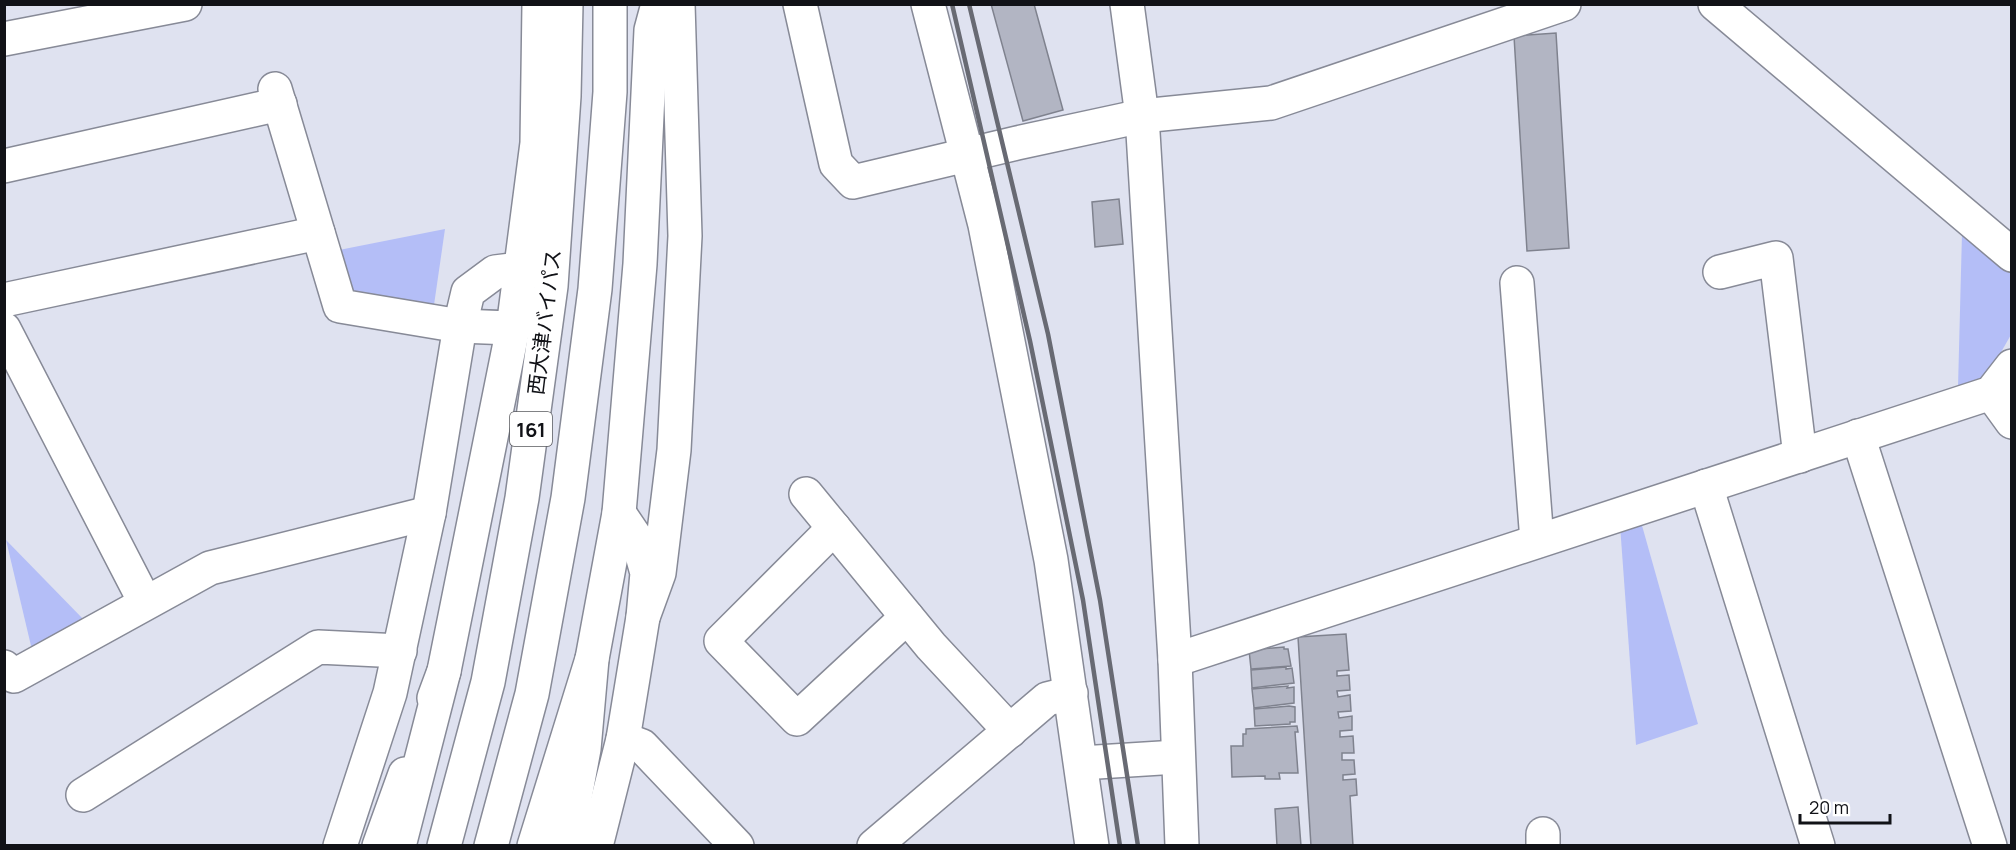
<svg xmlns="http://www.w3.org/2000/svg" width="2016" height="850" viewBox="0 0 2016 850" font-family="Manrope,'Noto Sans JP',sans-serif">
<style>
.green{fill:#b4bef7}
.building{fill:#b2b5c3;stroke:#7f828e;stroke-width:1.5}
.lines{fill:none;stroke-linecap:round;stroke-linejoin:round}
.minor-casing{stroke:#878a97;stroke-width:36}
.tertiary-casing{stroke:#878a97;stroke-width:36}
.trunk-casing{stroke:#878a97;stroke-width:36}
.motorway-casing{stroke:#878a97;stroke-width:36}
.minor{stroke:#fff;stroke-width:33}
.tertiary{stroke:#fff;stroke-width:33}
.trunk{stroke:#fff;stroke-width:33}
.motorway{stroke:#fff;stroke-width:33}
.rail{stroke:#686a73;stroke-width:4.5}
.labels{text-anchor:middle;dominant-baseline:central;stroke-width:4.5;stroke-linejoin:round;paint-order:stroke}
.shield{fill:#fff;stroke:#58595d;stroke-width:1.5}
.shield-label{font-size:20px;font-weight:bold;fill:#111217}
.street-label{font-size:21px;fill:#111217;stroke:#fff}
</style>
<rect width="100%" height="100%" fill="#dfe2f0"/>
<g class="green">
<polygon points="445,229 434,305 348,298 339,250"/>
<polygon points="1962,233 2011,273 2012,333 1985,380 1958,388"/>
<polygon points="1641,522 1698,724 1636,745 1620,525"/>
<polygon points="6,540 85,621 32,650"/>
</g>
<g class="building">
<polygon points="991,4 1034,4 1063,110 1023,121"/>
<polygon points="1556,33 1569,248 1527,251 1514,36"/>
<polygon points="1119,199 1123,244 1095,247 1092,202"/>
<polygon points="1346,634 1349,670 1337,671 1337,676 1349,675 1350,690 1337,691 1338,697 1350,695 1351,711 1338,712 1339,718 1352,716 1352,730 1340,731 1340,737 1353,736 1354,753 1342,753 1342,760 1354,760 1355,774 1343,775 1343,780 1356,779 1357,795 1350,796 1353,846 1311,846 1298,637"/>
<polygon points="1284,647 1284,649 1288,649 1291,666 1251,669 1249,650"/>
<polygon points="1286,667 1286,669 1292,668 1294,683 1252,688 1251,670"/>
<polygon points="1288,686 1287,688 1294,687 1294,703 1254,708 1252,689"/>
<polygon points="1289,706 1295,707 1295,722 1290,722 1290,724 1255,726 1254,709"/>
<polygon points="1297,726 1298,732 1295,732 1298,773 1279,773 1280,779 1265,779 1265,776 1232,777 1231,746 1243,746 1243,734 1246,734 1246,729"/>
<polygon points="1298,807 1301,846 1277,846 1275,809"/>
</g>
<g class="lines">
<defs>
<g id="minor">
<polyline points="800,4 836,164 853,182 1017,143 1142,116 1271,103 1564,4"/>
<polyline points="928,4 985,225 1051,560 1092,846"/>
<polyline points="1127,4 1142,116 1175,660 1182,846"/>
<polyline points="4,39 185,4"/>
<polyline points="275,89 340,306 460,326 513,328"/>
<polyline points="4,166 280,104"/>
<polyline points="1720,272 1776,258 1800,456"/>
<polyline points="1517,283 1537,541"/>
<polyline points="4,300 318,233"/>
<polyline points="4,329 145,602"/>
<polyline points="1991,393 2012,422"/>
<polyline points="1858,436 1990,846"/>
<polyline points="1706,486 1818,846"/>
<polyline points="806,494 931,646 1010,731"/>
<polyline points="834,528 721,641 797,719 907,617"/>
<polyline points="643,617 659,573 674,450 685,236 678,4"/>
<polyline points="1175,660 1991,393 2012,366"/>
<polyline points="4,667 14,676 210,568 429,513"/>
<polyline points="623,739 642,746 737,846"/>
<polyline points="1081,763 1177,757"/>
<polyline points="83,795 318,647 400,651"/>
<polyline points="340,846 390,693 429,513 460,326 468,292 495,272 520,269"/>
<polyline points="596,846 623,739 643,617 647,573 638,541 619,513"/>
<polyline points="874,846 1047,699 1071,693"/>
<polyline points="1543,846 1543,834"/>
</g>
<g id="tertiary">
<polyline points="1715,4 2012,255"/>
<polyline points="434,698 444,671 513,328 537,143 539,4"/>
<polyline points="379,846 405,774"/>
<polyline points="566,846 584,749 592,659 619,513 640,264 651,30 658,4"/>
</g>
<g id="trunk">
<polyline points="399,846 444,671"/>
<polyline points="534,846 592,659"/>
</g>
<g id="motorway">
<polyline points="444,846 488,682 522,498 551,286 564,96 566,4"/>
<polyline points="491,846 532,694 568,498 595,289 610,92 610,4"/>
</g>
</defs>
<use href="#minor" class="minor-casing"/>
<use href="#tertiary" class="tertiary-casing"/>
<use href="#trunk" class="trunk-casing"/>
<use href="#motorway" class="motorway-casing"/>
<use href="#minor" class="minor"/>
<use href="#tertiary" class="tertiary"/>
<use href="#trunk" class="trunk"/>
<use href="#motorway" class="motorway"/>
<g class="rail">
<polyline points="952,4 1030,341 1083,600 1120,846"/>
<polyline points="969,4 1048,334 1100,600 1138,846"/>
</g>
</g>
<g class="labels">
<rect class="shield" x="510" y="412" width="42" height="34" rx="4.5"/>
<g class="shield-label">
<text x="531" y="429">161</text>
</g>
<g class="street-label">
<text transform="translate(544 322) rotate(-83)">西大津バイパス</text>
</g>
</g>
<rect width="2016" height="850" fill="none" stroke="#111217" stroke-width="12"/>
<path d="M1800 814v9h90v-9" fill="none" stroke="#111217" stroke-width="3"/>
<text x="1809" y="814" font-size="18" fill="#111217" stroke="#ffffff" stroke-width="4.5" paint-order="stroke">20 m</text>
</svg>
